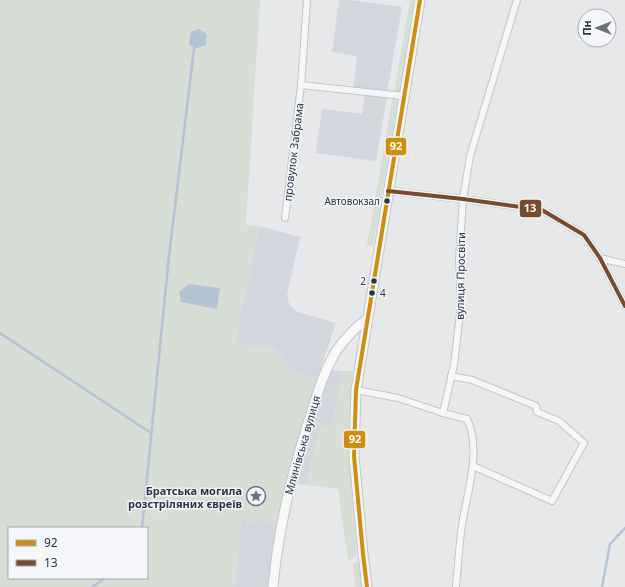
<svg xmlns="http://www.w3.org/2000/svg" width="625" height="587" viewBox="0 0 625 587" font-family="'Noto Sans',sans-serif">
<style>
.built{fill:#d4d7dd}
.green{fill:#d6ded6;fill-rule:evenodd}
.water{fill:#b4c4d5}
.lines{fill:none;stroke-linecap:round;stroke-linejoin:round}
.stream{stroke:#b4c4d5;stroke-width:2.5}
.minor-casing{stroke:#c4c6c8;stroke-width:8}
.secondary-casing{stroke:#c4c6c8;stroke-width:11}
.minor{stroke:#f5f6f7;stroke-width:6}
.secondary{stroke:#f8f8f8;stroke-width:9}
.bus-1-casing{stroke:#f4f6f9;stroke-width:7}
.bus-2-casing{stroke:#f4f6f9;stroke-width:7}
.bus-1{stroke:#ce8f0e;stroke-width:4}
.bus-2{stroke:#7a4b2a;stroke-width:4}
.bus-dot{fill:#2b3445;stroke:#f4f6f9;stroke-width:1.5}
.labels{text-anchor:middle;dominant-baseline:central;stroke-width:3;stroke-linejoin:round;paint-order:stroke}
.bus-label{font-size:10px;fill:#2b3445;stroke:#f4f6f9;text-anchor:end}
.street-label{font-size:11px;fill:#2b3445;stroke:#f4f6f9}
.poi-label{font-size:11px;font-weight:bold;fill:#2b3445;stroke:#f4f6f9;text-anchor:end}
.line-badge{stroke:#f4f6f9;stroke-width:1.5}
.badge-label{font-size:11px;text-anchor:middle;font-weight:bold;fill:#fff}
</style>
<rect width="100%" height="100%" fill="#e6e8ea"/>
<g class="built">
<polygon points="339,0 350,0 402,7 387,93 353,89 357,56 332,52"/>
<polygon points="365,94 387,96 376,161 316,153 322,109 362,114"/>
<polygon points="259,226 300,237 287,294 289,304 298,312 336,323 317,380 294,372 274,348 257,348 235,343"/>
<polygon points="331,370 343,371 332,427 320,427 306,485 294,484 324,383"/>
<polygon points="241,520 278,522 269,587 235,587"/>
</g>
<g class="green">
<path d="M0,0h260l-14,225 13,1 -24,117 22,5h17l20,24 23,8 -19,61 -20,81 -37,-2 -6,67h-235zM9,528h138v50h-138z"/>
<polygon points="410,0 414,0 399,94 394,93"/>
<polygon points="393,97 398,98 373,246 367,245"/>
<polygon points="343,371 353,371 351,390 349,456 357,555 348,561 338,489 306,485 320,427 332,427"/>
<polygon points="358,560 362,587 355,587 353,564"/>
</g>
<g class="water">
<polygon points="199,29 207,34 206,45 194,49 189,44 191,32"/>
<polygon points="189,284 220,288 217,309 181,302 179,292"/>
</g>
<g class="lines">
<g class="stream">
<polyline points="0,333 151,433"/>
<polyline points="142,528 169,256 194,49"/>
<polyline points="92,587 105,578"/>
<polyline points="602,587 610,544 625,528"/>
</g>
<defs>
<g id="minor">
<polyline points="301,85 404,96"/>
<polyline points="388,191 463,199 542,210 584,235 600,258 625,306"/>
<polyline points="285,218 301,85 307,0"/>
<polyline points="600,258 625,264"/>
<polyline points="451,376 472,380 536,406 537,412 559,421 584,443 552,501 473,466"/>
<path d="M356,390l42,8 45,15 24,6c15,30 0,74 -5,106 -3,21 -4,41 -6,62"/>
<polyline points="443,413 454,365 461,305 459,259 463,199 470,156 517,0"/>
</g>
<g id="secondary">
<path d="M273,587c5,-56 18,-111 35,-164 8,-25 15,-51 29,-73 9,-13 18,-22 30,-31"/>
<polyline points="367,587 363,554 354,456 356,390 420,0"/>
</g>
</defs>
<use href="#minor" class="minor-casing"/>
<use href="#secondary" class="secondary-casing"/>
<use href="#minor" class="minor"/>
<use href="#secondary" class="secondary"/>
<defs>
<polyline id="bus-1" points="367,587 363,554 354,456 356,390 420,0"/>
<polyline id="bus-2" points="388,191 463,199 542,210 584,235 600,258 625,306"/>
</defs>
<use href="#bus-1" class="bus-1-casing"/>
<use href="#bus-2" class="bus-2-casing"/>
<use href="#bus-1" class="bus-1"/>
<use href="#bus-2" class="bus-2"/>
</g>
<defs>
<symbol id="sight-ring" viewBox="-11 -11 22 22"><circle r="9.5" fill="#f4f6f9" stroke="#6c737f" stroke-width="1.5"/><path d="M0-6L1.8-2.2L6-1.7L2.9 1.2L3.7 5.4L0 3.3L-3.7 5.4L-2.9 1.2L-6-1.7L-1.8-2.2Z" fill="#6c737f"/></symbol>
</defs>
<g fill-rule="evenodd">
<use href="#sight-ring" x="245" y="485" width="22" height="22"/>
</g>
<g class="bus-dot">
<circle cx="387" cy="201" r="3.5"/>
<circle cx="374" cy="281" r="3.5"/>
<circle cx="372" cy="293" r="3.5"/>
</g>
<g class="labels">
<g class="bus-label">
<text x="380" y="201">Автовокзал</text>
<text x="366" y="281">2</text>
<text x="380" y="293" text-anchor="start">4</text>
</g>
<g class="street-label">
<text transform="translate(293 152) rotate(-83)">провулок Забрама</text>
<text transform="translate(460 276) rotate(-89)">вулиця Просвіти</text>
<text transform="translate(302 445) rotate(-74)">Млинівська вулиця</text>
</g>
<g class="poi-label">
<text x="242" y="490">Братська могила<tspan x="242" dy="13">розстріляних євреїв</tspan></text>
</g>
</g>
<g class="line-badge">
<rect x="385" y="137" width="22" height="19" rx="4" fill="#ce8f0e"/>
<rect x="519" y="199" width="23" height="19" rx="4" fill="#7a4b2a"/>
<rect x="343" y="430" width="23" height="19" rx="4" fill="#ce8f0e"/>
</g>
<g class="badge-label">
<text x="396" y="150">92</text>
<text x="530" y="212">13</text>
<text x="355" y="443">92</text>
</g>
<rect x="8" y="527" width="140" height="52" fill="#f4f6f9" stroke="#a4a8b1"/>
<rect x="16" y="540" width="20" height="6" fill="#ce8f0e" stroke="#a4a8b1"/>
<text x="44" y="547" font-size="12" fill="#2b3445">92</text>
<rect x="16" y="560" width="20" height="6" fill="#7a4b2a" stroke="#a4a8b1"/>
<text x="44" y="567" font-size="12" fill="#2b3445">13</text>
<g transform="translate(597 28) rotate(270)"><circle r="19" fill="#f4f6f9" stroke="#a4a8b1"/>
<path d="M0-3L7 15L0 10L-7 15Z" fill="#6c737f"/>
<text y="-6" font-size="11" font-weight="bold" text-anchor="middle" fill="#2b3445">Пн</text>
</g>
</svg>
